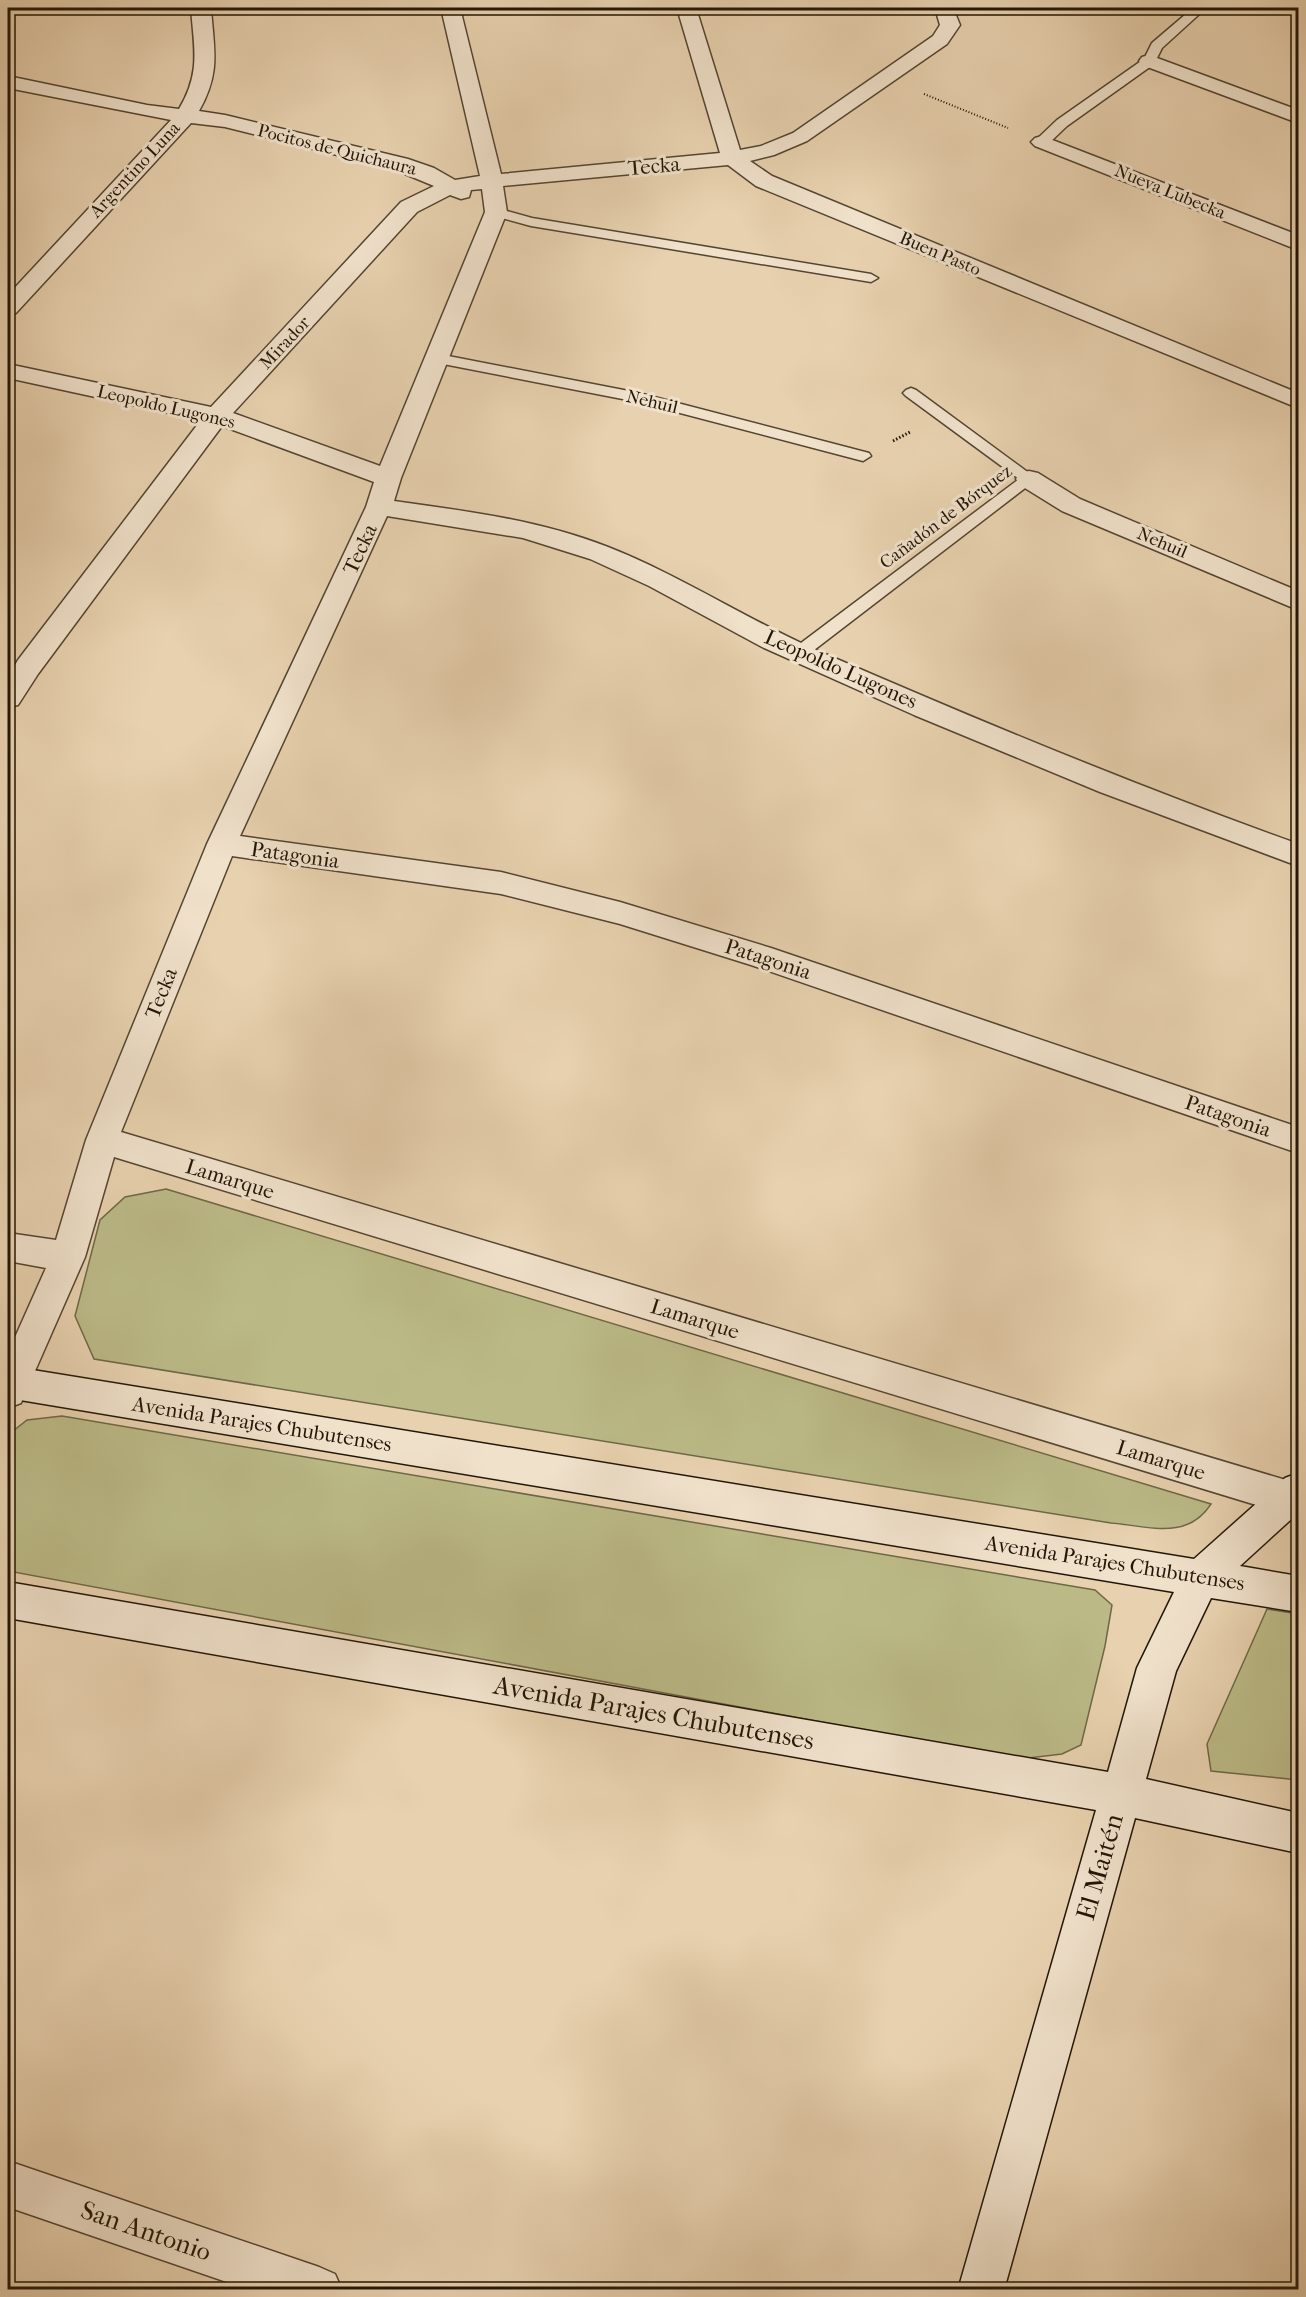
<svg xmlns="http://www.w3.org/2000/svg" width="1306" height="2297" viewBox="0 0 1306 2297" font-family="'IM FELL French Canon',serif">
<style>
.green{fill:#bbba87;stroke:#6e6847;stroke-width:1.5}
.lines{fill:none;stroke-linecap:round;stroke-linejoin:round}
.lane-casing{stroke:#544531;stroke-width:3}
.street-casing{stroke:#544531;stroke-width:3}
.secondary-casing{stroke:#221607;stroke-width:3}
.path-far1{stroke:#221607;stroke-width:2;stroke-dasharray:1 2;stroke-linecap:butt}
.path{stroke:#221607;stroke-width:3;stroke-dasharray:1.5 2;stroke-linecap:butt}
.lane{fill:#f0e1cb;fill-rule:evenodd}
.street{fill:#f0e1cb;fill-rule:evenodd}
.secondary{fill:#f0e1cb;fill-rule:evenodd}
.labels{text-anchor:middle;dominant-baseline:central;stroke-width:6;stroke-linejoin:round;paint-order:stroke}
.far-street-label{font-size:18px;fill:#221607;stroke:#f0e1cb}
.street-label{font-size:21px;fill:#221607;stroke:#f0e1cb}
.near-street-label{font-size:26px;fill:#221607;stroke:#f0e1cb}
</style>
<rect width="100%" height="100%" fill="#e8d1af"/>
<filter id="stains"><feTurbulence type="fractalNoise" baseFrequency=".00333" numOctaves="4"/><feColorMatrix values="0 0 0 0 .2 0 0 0 0 .09 0 0 0 0 .02 0 0 0 .5 -.17"/></filter>
<radialGradient id="worn" r=".72"><stop offset=".6" stop-color="#630" stop-opacity="0"/><stop offset="1" stop-color="#630" stop-opacity=".3"/></radialGradient>
<g class="green">
<path d="M166,1189l1045,315c-24,37 -62,22 -100,19l-1017,-164 -19,-43 25,-96 25,-23z"/>
<polygon points="62,1416 1095,1590 1112,1605 1105,1646 1081,1745 1062,1754 1020,1759 8,1571 8,1435 27,1420"/>
<polygon points="1267,1609 1298,1614 1298,1780 1211,1771 1207,1744"/>
</g>
<g class="lines">
<defs>
<g id="lane">
<polygon points="1193,8 1206,8 1162,48 1154,64 1067,126 1047,145 1037,145 1035,142 1037,139 1057,120 1144,59 1152,43"/>
<polygon points="496,208 532,218 871,274 878,278 871,282 531,226 491,215 489,212 491,209"/>
<polygon points="438,354 639,393 869,453 871,456 863,461 638,402 433,362 430,359"/>
<polygon points="911,388 916,390 1037,479 805,657 793,657 790,653 793,649 1019,479 906,396 903,393 906,390"/>
</g>
<g id="street">
<path d="M191,8h20c3,43 10,64 -12,103l26,4 183,44 26,9 21,12 25,-4 -39,-168h19l41,166 219,-21 -43,-145h19l44,142 21,-4 32,-13 140,-97 7,-11 -5,-17h18l7,17 -13,19 -140,97 -33,14 -24,6 22,15 526,217v15l-542,-222 -28,-21 -225,21 4,26 -106,266 -7,23c72,10 145,19 214,46 74,29 141,74 215,106 156,68 314,133 475,191v22l-198,-74 -186,-77 -152,-68 -113,-61 -59,-27 -67,-21 -136,-22 -147,320 261,36 119,30 151,46 527,179v26l-547,-188 -131,-41 -119,-30 -269,-38 -111,276 1168,349 9,4v26l-9,4 -1175,-358 -29,100 -64,146 -13,5v-55l38,-85 -38,-7v-28l48,7 30,-100 121,-296 159,-337 8,-25 -152,-56 -184,248 -20,31 -10,2v-30l10,-17 183,-240 -193,-42v-14l203,43 190,-205 33,-16 -41,-17 -168,-42 -34,-4 -175,190 -8,2v-20l163,-175 -163,-32v-12l139,29 32,4c22,-37 15,-60 12,-101zM482,189l3,23 -105,254 -147,-53 184,-201 33,-17 11,4 8,-2 2,-7z"/>
<polygon points="1149,55 1298,110 1298,123 1142,65 1139,61 1142,57"/>
<polygon points="1042,136 1298,235 1298,250 1035,146 1031,142 1035,138"/>
<polygon points="1029,471 1038,473 1080,499 1298,591 1298,610 1062,511 1020,485 1016,479 1020,473"/>
<polygon points="8,2161 319,2267 335,2274 342,2290 250,2290 8,2207"/>
</g>
<polygon id="secondary" points="8,1366 1194,1559 1285,1478 1298,1473 1298,1513 1240,1566 1298,1576 1298,1612 1211,1598 1176,1671 1146,1779 1298,1813 1298,1853 1135,1818 1004,2290 958,2290 1096,1810 8,1618 8,1582 1108,1772 1137,1668 1174,1592 8,1398"/>
</defs>
<use href="#lane" class="lane-casing"/>
<use href="#street" class="street-casing"/>
<use href="#secondary" class="secondary-casing"/>
<polyline class="path-far1" points="924,94 1008,128"/>
<polyline class="path" points="893,441 910,432"/>
<use href="#lane" class="lane"/>
<use href="#street" class="street"/>
<use href="#secondary" class="secondary"/>
</g>
<g class="labels">
<g class="far-street-label">
<text transform="translate(337 150) rotate(14)">Pocitos de Quichaura</text>
<text transform="translate(135 170) rotate(-47)">Argentino Luna</text>
<text transform="translate(1170 192) rotate(22)">Nueva Lubecka</text>
<text transform="translate(940 254) rotate(23)">Buen Pasto</text>
<text transform="translate(285 343) rotate(-47)">Mirador</text>
<text transform="translate(652 402) rotate(13)">Nehuil</text>
<text transform="translate(166 407) rotate(13)">Leopoldo Lugones</text>
<text transform="translate(946 517) rotate(-37)">Cañadón de Bórquez</text>
<text transform="translate(1162 543) rotate(23)">Nehuil</text>
</g>
<g class="street-label">
<text transform="translate(654 166) rotate(-5)">Tecka</text>
<text transform="translate(360 549) rotate(-65)">Tecka</text>
<text transform="translate(841 669) rotate(24)">Leopoldo Lugones</text>
<text transform="translate(295 855) rotate(8)">Patagonia</text>
<text transform="translate(768 959) rotate(18)">Patagonia</text>
<text transform="translate(161 993) rotate(-68)">Tecka</text>
<text transform="translate(1228 1116) rotate(19)">Patagonia</text>
<text transform="translate(230 1179) rotate(17)">Lamarque</text>
<text transform="translate(695 1319) rotate(17)">Lamarque</text>
<text transform="translate(262 1424) rotate(9)">Avenida Parajes Chubutenses</text>
<text transform="translate(1161 1460) rotate(17)">Lamarque</text>
<text transform="translate(1115 1563) rotate(9)">Avenida Parajes Chubutenses</text>
</g>
<g class="near-street-label">
<text transform="translate(654 1713) rotate(10)">Avenida Parajes Chubutenses</text>
<text transform="translate(1100 1867) rotate(-74)">El Maitén</text>
<text transform="translate(146 2231) rotate(19)">San Antonio</text>
</g>
</g>
<rect width="1306" height="2297" fill="none" stroke="#e8d1af" stroke-width="30"/>
<rect x="9" y="9" width="1288" height="2279" fill="none" stroke="#221607" stroke-width="3"/>
<rect x="15" y="15" width="1276" height="2267" fill="none" stroke="#221607" stroke-width="1.5"/>
<rect width="100%" height="100%" filter="url(#stains)"/>
<rect width="100%" height="100%" fill="url(#worn)"/>
</svg>
